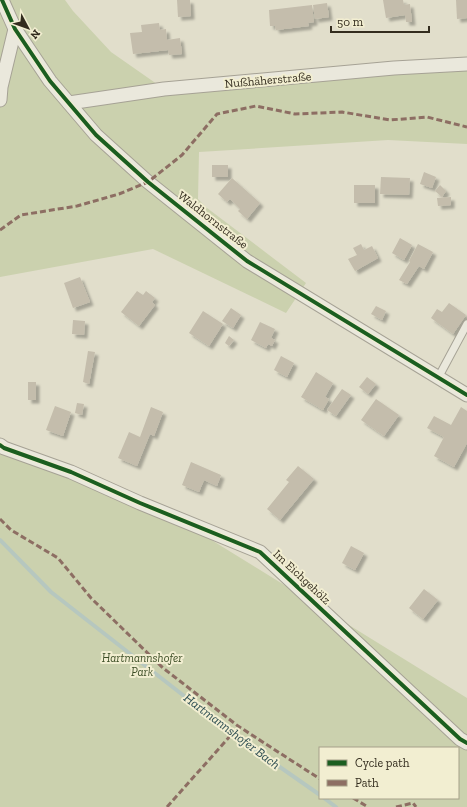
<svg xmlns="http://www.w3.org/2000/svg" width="467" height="807" viewBox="0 0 467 807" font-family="'Zilla Slab',serif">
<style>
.green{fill:#cbd1ae;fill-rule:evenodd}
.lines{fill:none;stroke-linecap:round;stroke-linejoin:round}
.stream{stroke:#b6c7bf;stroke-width:4}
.building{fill:#c4bdac;filter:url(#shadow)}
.lane-casing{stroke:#a6a295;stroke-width:9}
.street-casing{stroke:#a6a295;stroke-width:15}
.lane{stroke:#eae8dc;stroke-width:7}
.street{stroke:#eae8dc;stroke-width:13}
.quiet{stroke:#8d6e63;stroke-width:3;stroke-dasharray:6 3;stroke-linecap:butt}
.cycleway-casing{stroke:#f2eed1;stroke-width:6}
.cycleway{stroke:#1b5e20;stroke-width:4}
.labels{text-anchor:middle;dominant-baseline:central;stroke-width:4;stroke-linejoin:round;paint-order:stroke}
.street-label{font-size:12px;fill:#332c1e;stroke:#f2eed1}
.park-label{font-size:12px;font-style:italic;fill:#3d4e26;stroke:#f2eed1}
.water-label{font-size:13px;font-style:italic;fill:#2e4e52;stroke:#f2eed1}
</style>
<defs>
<filter id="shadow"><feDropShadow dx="3.5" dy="3.5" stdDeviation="1" flood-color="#0004"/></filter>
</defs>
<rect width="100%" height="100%" fill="#e1decb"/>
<g class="green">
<polygon points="0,0 65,0 73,11 111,52 164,89 467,64 467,144 388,140 199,152 198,199 207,208 306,283 286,313 153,249 0,277"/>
<path d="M0,442l145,57 322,199v109h-467zM320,748h138v50h-138z"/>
</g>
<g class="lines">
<g class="stream">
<polyline points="0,540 51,592 234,735 320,795"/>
<polyline points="324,798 336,807"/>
</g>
</g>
<g class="building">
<polygon points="177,0 190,0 191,16 178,17"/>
<polygon points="383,0 403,0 404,5 410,4 412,22 406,22 405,15 386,18"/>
<polygon points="456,0 467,0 467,18 457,19"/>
<polygon points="327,3 329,17 315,19 313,5"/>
<polygon points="312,5 314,22 308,23 309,26 276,30 275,26 270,26 269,10"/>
<polygon points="159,23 160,30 166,29 167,40 180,38 182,54 169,55 168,50 133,54 130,33 142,32 141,25"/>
<rect x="212" y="165" width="16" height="12"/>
<polygon points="424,172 436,177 432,188 420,184"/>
<polygon points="381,177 410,178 409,195 380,194"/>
<polygon points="232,178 260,203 247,219 238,211 240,209 230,199 227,202 218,194"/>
<rect x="354" y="185" width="21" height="18"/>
<polygon points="440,185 446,191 442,197 435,191"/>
<polygon points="451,197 451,205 438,206 437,198"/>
<polygon points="400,238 412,245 404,260 392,253"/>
<polygon points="361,244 364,250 372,246 378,258 355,271 348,259 357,255 353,248"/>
<polygon points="418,244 433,252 424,269 419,266 407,284 399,280 410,262 409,261"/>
<polygon points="80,277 90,302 73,308 64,283"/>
<polygon points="137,291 143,295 146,291 155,298 152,302 155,305 139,326 121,312"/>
<polygon points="449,303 466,315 453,334 431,318 437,309 442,312"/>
<polygon points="376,306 386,311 382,320 371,314"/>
<polygon points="231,308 241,315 233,328 222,321"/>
<polygon points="203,311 223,324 209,346 189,333"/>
<polygon points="73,320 85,321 84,335 72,334"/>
<polygon points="260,322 275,329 271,338 275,340 272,346 268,344 266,348 251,340"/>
<polygon points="229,336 234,340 229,346 225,343"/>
<polygon points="88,351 95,352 89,384 83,382"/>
<polygon points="281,356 294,363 287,377 274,370"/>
<polygon points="316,372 333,383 325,397 329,399 323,410 301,397"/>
<polygon points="367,377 376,384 368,394 359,387"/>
<rect x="28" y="382" width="8" height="18"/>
<polygon points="342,389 351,395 336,416 327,410"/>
<polygon points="376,399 399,415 384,436 361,420"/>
<polygon points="77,403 84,404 82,415 75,413"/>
<polygon points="55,406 71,412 63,436 46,430"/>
<polygon points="151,407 163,412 154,436 150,434 137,466 118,458 129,432 140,437"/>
<polygon points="461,407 467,411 467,443 454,467 434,456 444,437 427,428 434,416 451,425"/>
<polygon points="191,462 221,475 217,486 204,480 199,492 182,485"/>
<polygon points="298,466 314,479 280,520 267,509 289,482 286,480"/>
<polygon points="351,546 364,553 355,570 342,563"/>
<polygon points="424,589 438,600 423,619 409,608"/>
</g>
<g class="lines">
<defs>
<polyline id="lane" points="438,378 467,324"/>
<g id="street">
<polyline points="2,0 15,29 50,81 96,135 148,182 247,261 467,395"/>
<polyline points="0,100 1,87 15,29"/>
<polyline points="69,103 164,89 394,68 467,64"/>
<polyline points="0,445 4,448 71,472 140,503 260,552 460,739 467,743"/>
</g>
</defs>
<use href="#lane" class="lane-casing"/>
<use href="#street" class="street-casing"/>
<use href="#lane" class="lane"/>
<use href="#street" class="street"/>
<g class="quiet">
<polyline points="0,230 21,215 77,206 119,194 148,182 182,155 217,114 256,106 295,114 342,112 390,120 427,117 467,127"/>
<polyline points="0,519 11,530 58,558 91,598 163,668 238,726 320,779"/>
<polyline points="353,798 368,807"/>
<polyline points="167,807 231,735"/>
<polyline points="396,807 413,803 416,807"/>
</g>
<defs>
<g id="cycleway">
<polyline points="2,0 15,29 50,81 96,135 148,182 247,261 467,395"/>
<polyline points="0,445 4,448 71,472 140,503 260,552 460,739 467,743"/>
</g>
</defs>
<use href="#cycleway" class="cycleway-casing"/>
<use href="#cycleway" class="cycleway"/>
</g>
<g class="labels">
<g class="street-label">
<text transform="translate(268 80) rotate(-5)">Nußhäherstraße</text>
<text transform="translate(213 220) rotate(38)">Waldhornstraße</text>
<text transform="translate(302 577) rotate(43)">Im Eichgehölz</text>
</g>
<g class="park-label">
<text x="142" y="658">Hartmannshofer<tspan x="142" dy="14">Park</tspan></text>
</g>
<g class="water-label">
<text transform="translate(232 731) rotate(37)">Hartmannshofer Bach</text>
</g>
</g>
<rect x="319" y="747" width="140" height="52" fill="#f2eed1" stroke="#a6a089"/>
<rect x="327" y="760" width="20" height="6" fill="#1b5e20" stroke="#a6a089"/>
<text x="355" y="767" font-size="12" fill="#332c1e">Cycle path</text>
<rect x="327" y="780" width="20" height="6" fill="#8d6e63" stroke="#a6a089"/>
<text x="355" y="787" font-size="12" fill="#332c1e">Path</text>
<g transform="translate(28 28) rotate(131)" stroke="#f2eed1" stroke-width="3" paint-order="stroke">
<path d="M0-3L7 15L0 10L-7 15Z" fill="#332c1e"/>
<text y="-6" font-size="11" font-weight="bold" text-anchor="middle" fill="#332c1e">N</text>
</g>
<path d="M331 26v6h98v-6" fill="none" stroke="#332c1e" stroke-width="2"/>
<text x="337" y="26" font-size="12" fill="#332c1e" stroke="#f2eed1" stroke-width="3" paint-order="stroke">50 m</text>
</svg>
